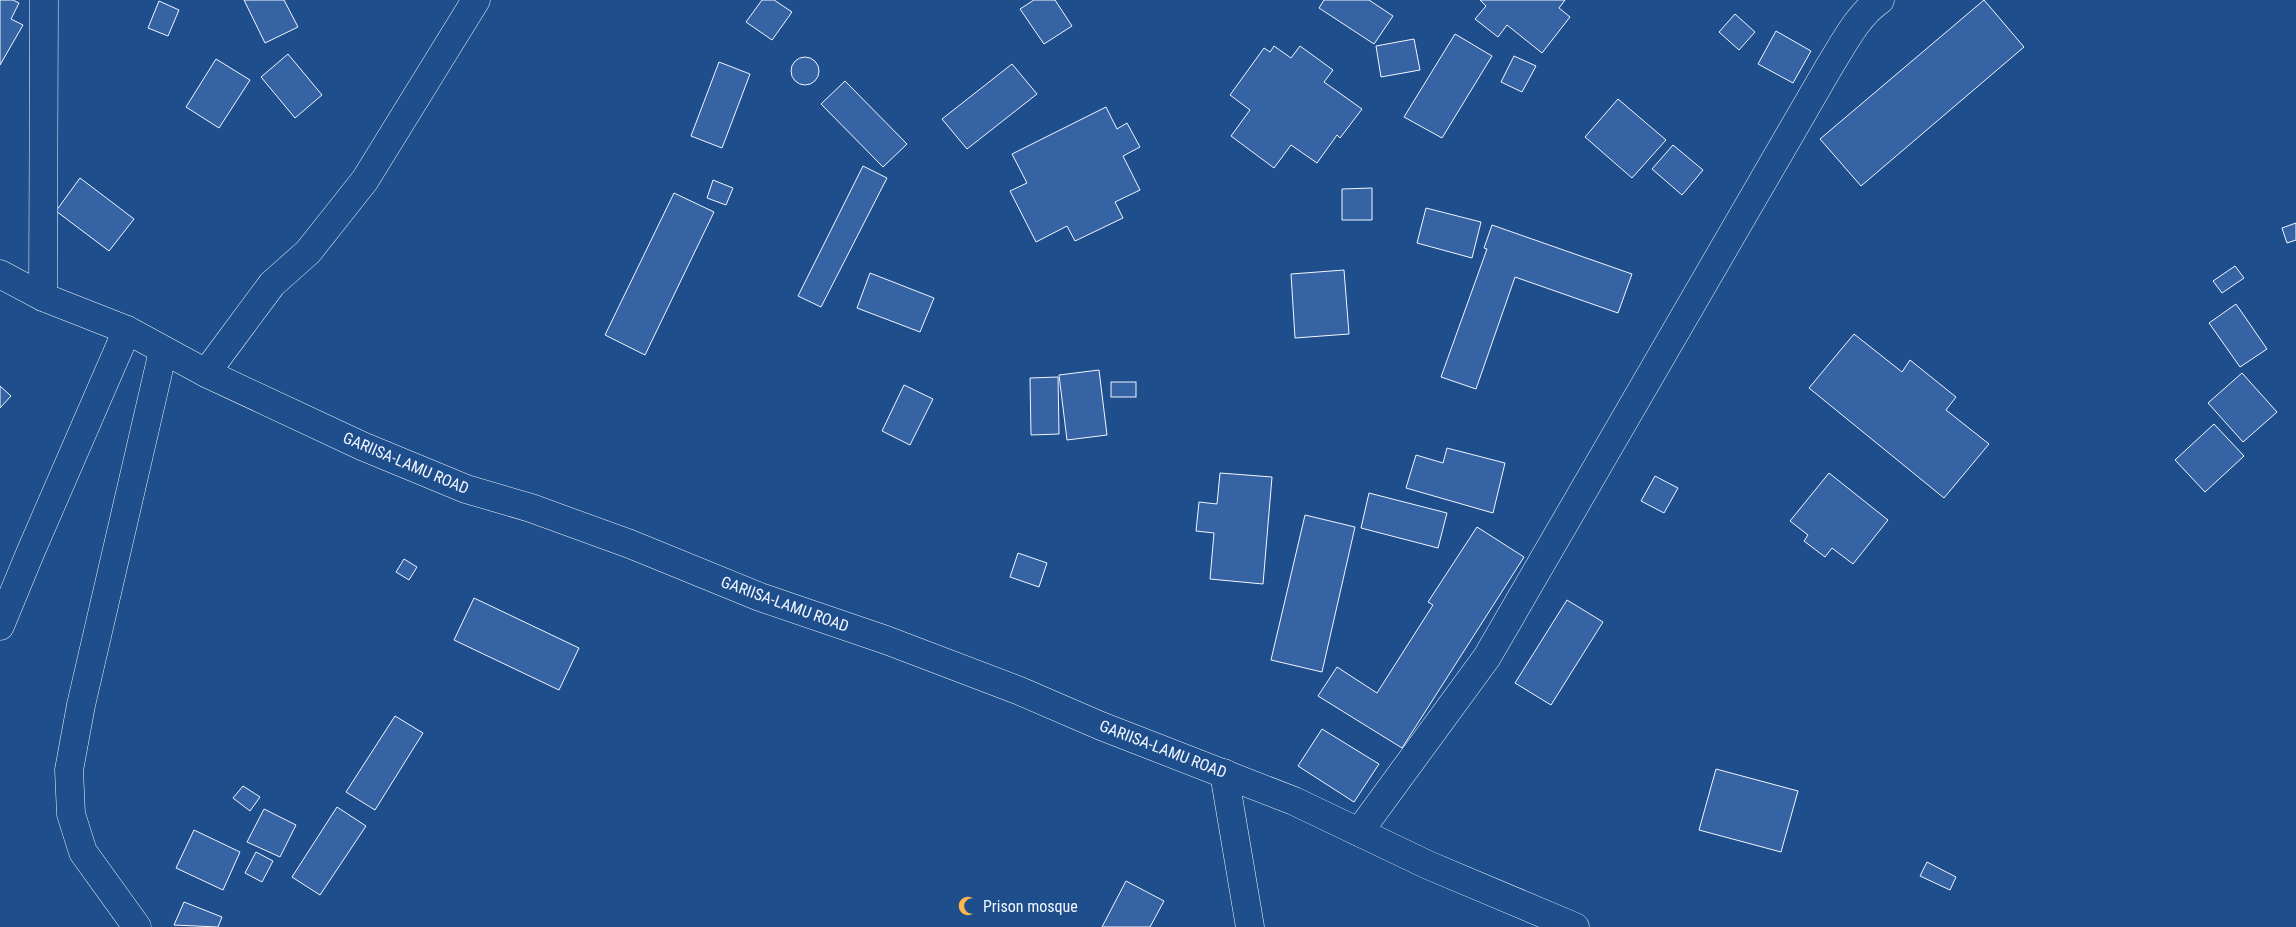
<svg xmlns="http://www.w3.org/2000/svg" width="2296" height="927" viewBox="0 0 2296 927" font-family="'Roboto Condensed',sans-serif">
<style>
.building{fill:#3563a3;stroke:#f2f6ff}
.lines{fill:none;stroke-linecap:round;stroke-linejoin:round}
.street-casing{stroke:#f2f6ff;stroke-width:29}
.secondary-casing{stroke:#f2f6ff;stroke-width:29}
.street{stroke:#1f4e8c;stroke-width:28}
.secondary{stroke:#1f4e8c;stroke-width:28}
.labels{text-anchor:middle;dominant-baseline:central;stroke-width:4;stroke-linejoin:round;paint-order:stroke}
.street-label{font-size:16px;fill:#f2f6ff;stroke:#1f4e8c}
.poi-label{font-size:16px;fill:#f2f6ff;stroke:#1f4e8c;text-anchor:start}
</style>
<rect width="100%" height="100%" fill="#1f4e8c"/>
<g class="building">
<polygon points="0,0 13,0 19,3 11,19 23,25 0,65"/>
<polygon points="244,0 284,0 298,27 265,43"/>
<polygon points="762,0 774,0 792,12 772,40 746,22"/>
<polygon points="1034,0 1055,0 1072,26 1044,44 1020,9"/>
<polygon points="1324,0 1369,0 1393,16 1374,44 1319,8"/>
<polygon points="1565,0 1559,8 1570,17 1542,53 1507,25 1498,37 1475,19 1486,6 1480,0"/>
<polygon points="1984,0 2024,47 1861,186 1820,139"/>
<polygon points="159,1 179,10 168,36 148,28"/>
<polygon points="1735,14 1755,32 1739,50 1719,32"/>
<polygon points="1776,31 1811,51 1793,83 1758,64"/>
<polygon points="1455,34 1492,56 1442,138 1404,117"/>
<polygon points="1414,39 1420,70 1381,77 1376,46"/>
<polygon points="1274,46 1291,58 1300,46 1333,70 1324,82 1362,109 1340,138 1337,135 1317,163 1291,145 1274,168 1231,136 1250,110 1230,95 1264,48 1270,52"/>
<polygon points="288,54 322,95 295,118 261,77"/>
<polygon points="1514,56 1536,66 1522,92 1501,82"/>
<circle cx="805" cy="71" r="14"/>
<polygon points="216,59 250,80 219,128 186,107"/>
<polygon points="719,62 750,74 722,148 691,136"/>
<polygon points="1012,64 1037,94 967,149 942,119"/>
<polygon points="845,81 907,144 883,167 821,104"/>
<polygon points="1618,99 1666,140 1632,178 1585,137"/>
<polygon points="1106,107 1117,129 1127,123 1140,147 1123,156 1140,190 1115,202 1123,218 1075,241 1067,226 1036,242 1010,191 1027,183 1012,154"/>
<polygon points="1673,145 1703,170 1682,195 1652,169"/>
<polygon points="863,166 887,178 821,307 798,296"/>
<polygon points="80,178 134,219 109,251 56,211"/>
<polygon points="713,180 733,188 726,205 707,198"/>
<polygon points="1372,188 1372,220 1342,220 1342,189"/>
<polygon points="674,193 714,212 645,355 605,335"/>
<polygon points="1426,208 1481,222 1472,258 1417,243"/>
<polygon points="2296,223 2296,240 2287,243 2282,228"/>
<polygon points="1492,225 1632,274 1618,313 1515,277 1476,389 1441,377 1487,249 1484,248"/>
<polygon points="2235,266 2244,278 2222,293 2213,281"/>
<polygon points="1344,270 1349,334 1295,338 1291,274"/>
<polygon points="870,273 934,298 920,332 857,308"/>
<polygon points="2236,304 2267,349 2240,367 2209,323"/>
<polygon points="1854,334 1902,372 1910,360 1956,397 1946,410 1989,444 1944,498 1809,388"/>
<polygon points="1099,370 1107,435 1067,440 1059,375"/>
<polygon points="2242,373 2277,412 2243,442 2208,403"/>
<polygon points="1058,377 1059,434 1031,435 1030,378"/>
<rect x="1111" y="382" width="25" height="15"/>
<polygon points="904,385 933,399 910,445 882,431"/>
<polygon points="0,386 11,396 0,408"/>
<polygon points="2214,424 2244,456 2205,492 2175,460"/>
<polygon points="1447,448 1505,463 1493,513 1406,488 1416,455 1443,463"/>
<polygon points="1220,473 1272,477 1263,584 1210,579 1214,533 1196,531 1199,502 1217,504"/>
<polygon points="1829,473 1888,520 1853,564 1832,548 1825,557 1804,541 1808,535 1790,521"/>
<polygon points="1655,476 1678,488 1664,513 1641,501"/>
<polygon points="1369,493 1447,513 1438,548 1361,528"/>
<polygon points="1305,515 1355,527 1322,672 1271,660"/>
<polygon points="1477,527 1524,557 1402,748 1318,696 1337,667 1377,693 1433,605 1428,602"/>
<polygon points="1018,553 1047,563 1039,587 1010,577"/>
<polygon points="404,559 417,567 409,580 396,572"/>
<polygon points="474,598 579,648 559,690 454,640"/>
<polygon points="1567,600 1603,622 1551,705 1515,683"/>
<polygon points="395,716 423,733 375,810 346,792"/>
<polygon points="1322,729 1379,764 1354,802 1298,766"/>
<polygon points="1716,769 1798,791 1781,852 1699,830"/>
<polygon points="243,786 260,797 250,811 233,798"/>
<polygon points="337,807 366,826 320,895 292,877"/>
<polygon points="264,809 296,825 280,857 247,842"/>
<polygon points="194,830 240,852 223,890 176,868"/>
<polygon points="256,852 273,861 262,882 245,873"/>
<polygon points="1927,862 1956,877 1950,890 1920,876"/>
<polygon points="1126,881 1164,901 1150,927 1102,927"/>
<polygon points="184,902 222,917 218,927 174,925"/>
</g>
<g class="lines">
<defs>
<g id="street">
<polyline points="43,297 44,0"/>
<polyline points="206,373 272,284 308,252 365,180 476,0"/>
<polyline points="0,626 31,551 127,330"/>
<polyline points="1224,773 1250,927"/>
<path d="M1359,832l128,-175 342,-590c15,-24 28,-51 51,-67"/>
<polyline points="137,927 83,852 71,814 69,770 81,705 163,351"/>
</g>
<polyline id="secondary" points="0,274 43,297 127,330 206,373 362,446 466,489 531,508 630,544 760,597 886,640 1020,691 1101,726 1294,801 1428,865 1575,927"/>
</defs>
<use href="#street" class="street-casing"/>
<use href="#secondary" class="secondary-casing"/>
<use href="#street" class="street"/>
<use href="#secondary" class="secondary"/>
</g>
<defs>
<symbol id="mosque-bare" viewBox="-9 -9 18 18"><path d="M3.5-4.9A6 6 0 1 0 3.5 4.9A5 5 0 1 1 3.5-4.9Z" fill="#ffb74d" stroke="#1f4e8c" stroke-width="2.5" paint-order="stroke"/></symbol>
</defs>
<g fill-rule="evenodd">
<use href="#mosque-bare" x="954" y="892" width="28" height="28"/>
</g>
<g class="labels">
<g class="street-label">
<text transform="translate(406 463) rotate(23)">GARIISA-LAMU ROAD</text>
<text transform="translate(785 604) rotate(20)">GARIISA-LAMU ROAD</text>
<text transform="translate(1163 749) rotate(21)">GARIISA-LAMU ROAD</text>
</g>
<g class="poi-label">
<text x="983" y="906">Prison mosque</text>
</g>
</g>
</svg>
